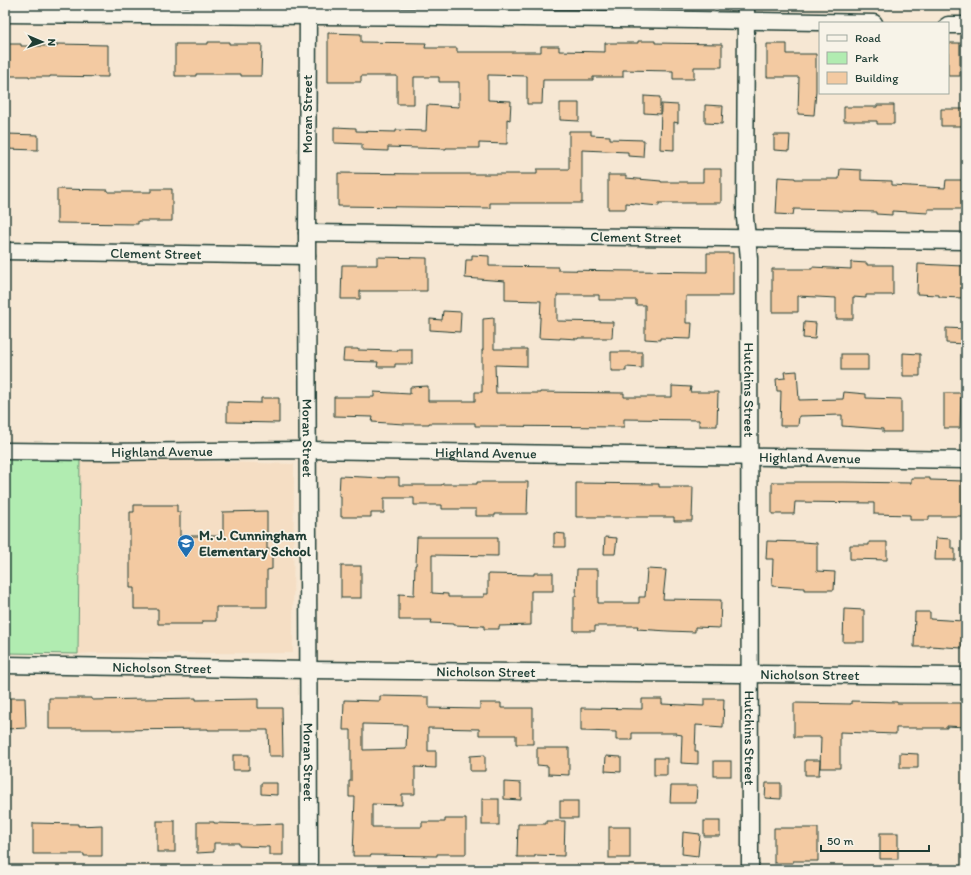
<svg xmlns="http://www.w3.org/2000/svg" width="971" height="875" viewBox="0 0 971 875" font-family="Itim,sans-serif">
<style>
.built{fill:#f5dec4}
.green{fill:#b1ecb1;stroke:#689472}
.building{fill:#f3caa2;stroke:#1f3d34;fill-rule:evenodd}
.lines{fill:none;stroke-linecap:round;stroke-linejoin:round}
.minor-casing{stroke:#1f3d34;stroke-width:19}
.minor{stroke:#f7f3e8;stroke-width:16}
.labels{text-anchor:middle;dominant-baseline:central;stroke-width:3.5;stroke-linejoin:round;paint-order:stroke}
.street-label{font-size:14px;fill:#1f3d34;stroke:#f7f3e8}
.poi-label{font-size:14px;font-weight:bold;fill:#1f3d34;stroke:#f7f3e8;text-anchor:start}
</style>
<rect width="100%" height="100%" fill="#f6e7d3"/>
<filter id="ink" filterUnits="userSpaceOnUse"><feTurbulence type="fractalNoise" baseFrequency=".025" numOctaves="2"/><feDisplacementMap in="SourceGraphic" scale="8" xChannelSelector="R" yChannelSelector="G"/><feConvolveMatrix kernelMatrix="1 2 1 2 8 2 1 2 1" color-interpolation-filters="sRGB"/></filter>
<g filter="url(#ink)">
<polygon class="built" points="80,458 294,464 293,653 92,653 78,654"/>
<polygon class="green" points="80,458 78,654 5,653 5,459"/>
<g class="building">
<polygon points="328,33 361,34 361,42 426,43 425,48 457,48 457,52 541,52 541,46 559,46 559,51 605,52 605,43 638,43 638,41 655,41 655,43 722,44 722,67 694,67 694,79 673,79 673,71 623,70 623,77 593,77 593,80 543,80 542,104 527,104 527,76 488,75 488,100 511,101 510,120 507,119 507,144 479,143 479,148 446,148 446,149 388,147 388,151 362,150 362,144 334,143 334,127 356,128 356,131 396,132 396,130 426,131 427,105 459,107 459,82 439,82 439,77 414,77 414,104 397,104 397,76 361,76 361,82 328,82"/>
<polygon points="208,42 229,42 229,44 262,44 261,76 241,76 241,74 196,74 196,76 175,76 175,44 208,44"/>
<rect x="948" y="43" width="12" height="33"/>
<polygon points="5,44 21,44 21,46 57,46 57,44 108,45 108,77 50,76 50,77 29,77 29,76 5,76"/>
<polygon points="767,44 787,44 787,54 816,54 816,91 814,115 798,114 799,77 767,77"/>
<polygon points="644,96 660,97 660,114 644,113"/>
<polygon points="560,103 579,103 579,121 560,120"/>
<polygon points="661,104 678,105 678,123 674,122 674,150 660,149"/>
<polygon points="705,105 723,106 722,124 705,123"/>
<polygon points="877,105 894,105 894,124 877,124 877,121 844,121 844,107 877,107"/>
<polygon points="941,109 966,109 966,125 963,125 963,126 941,126"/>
<polygon points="569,131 591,131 591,135 610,136 610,139 644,140 643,157 628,156 628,152 582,150 582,203 490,203 490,208 338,206 338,173 424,174 537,174 537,169 569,169"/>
<polygon points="7,134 38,135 38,150 6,149"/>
<polygon points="774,135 790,135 789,151 774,150"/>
<polygon points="703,169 721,169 721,203 659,203 659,206 626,203 626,209 608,209 608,175 626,175 626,178 661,181 661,182 703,182"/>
<polygon points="840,169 861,170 861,180 892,181 892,185 945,188 946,180 962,180 962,209 928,209 928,213 892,211 892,215 876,214 876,212 838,211 838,210 794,209 793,215 776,214 778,177 795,178 795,179 839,179"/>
<polygon points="57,189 108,190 108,192 151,192 151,189 172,189 172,221 138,221 138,224 57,223"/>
<polygon points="707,253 733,253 733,296 686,296 686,323 692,323 691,339 660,338 660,340 645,339 645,305 636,305 636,300 599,300 599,295 557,295 557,321 613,322 612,338 578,338 578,339 560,338 560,339 539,338 541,301 505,300 505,281 465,278 466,260 472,260 472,255 489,256 489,266 558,267 558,270 707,272"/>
<polygon points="377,257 427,258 427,291 360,291 360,299 341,299 342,265 377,265"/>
<polygon points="851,262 867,263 867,265 893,265 893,295 866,295 866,298 853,297 853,319 836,319 836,298 798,296 798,312 772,312 772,269 812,269 812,267 851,269"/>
<polygon points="918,264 963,266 962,298 939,297 939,295 917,294"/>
<polygon points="443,311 461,312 460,332 430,330 430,319 442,320"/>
<polygon points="494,318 494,349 527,349 527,366 495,365 496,393 540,393 540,392 624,393 624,397 672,397 672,386 691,387 690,392 718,392 717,426 699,426 699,420 624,419 624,427 475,426 475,423 429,423 429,424 404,424 372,422 373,417 334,416 334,397 374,397 374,392 410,394 410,387 428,386 428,401 475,401 475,392 482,392 482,350 483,350 483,319"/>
<polygon points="804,322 816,323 815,339 803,338"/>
<polygon points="946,328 966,329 966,344 946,343"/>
<polygon points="344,349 358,349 358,350 397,351 398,349 412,349 412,364 395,364 395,367 377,367 378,362 343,361"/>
<polygon points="611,352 642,352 642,368 626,367 626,371 611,371"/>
<polygon points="903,353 920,354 920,376 903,376"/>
<rect x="841" y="354" width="27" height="16"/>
<polygon points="797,371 799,400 843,399 844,392 866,394 866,398 901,399 901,432 883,432 883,429 842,426 842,415 799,416 798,426 780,426 781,391 777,391 776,379 785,378 784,372"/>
<polygon points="944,393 961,393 960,428 944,428"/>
<polygon points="261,398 279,398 279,423 227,422 227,402 261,403"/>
<polygon points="340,476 385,478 385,477 399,477 399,485 442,485 442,484 477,484 477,482 528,482 527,514 495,514 495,516 476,516 476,509 442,509 442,505 414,505 414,498 384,498 384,513 371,513 371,517 341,517 341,496 339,496"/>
<polygon points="911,478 930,478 930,480 963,481 962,516 929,516 929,520 910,520 910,515 874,514 874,503 795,502 794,514 772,514 772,482 844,482 911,483"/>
<polygon points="576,483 659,484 659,487 693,487 692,521 674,521 674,517 576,517"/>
<polygon points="134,505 177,505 177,512 180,512 180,536 223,536 223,512 267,511 267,549 272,549 272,569 267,570 267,607 216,607 216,621 202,621 202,624 158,624 158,609 134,609 134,588 130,588 130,512 134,512"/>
<polygon points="554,533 565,534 565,547 554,547"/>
<polygon points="417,537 498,537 498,556 432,555 432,593 448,594 448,597 484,597 484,594 488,594 488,574 534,575 534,573 553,573 553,591 531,591 531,625 499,626 499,629 484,629 484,626 454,625 454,624 431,623 432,620 399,620 399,594 414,595 415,565 416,565"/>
<polygon points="605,537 617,538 615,554 604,554"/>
<polygon points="936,538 951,539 951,548 955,548 955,560 935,560"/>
<polygon points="767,541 802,542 817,543 817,571 835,572 834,590 804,590 804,588 772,586 773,559 766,559"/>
<polygon points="869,542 887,542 887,560 850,559 850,545 869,545"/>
<rect x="341" y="566" width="20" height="32"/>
<polygon points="577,569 598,569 598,603 639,603 639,597 645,597 647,569 666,570 663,599 721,600 720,628 695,627 695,632 668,631 637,629 638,626 595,626 595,631 574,631 574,596 576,596"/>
<polygon points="844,609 864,610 864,642 843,642"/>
<polygon points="915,612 930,612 930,619 963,621 962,648 930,646 930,647 914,647"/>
<path d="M380,696l49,1v11l51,1v-6h21v5h32v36h-17v-9h-37v-6l-51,-1v23h8v17l-21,-1v27h-13v11l-30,-1v23h50v-5h23v-3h21v35h-29v2l-66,-1v1h-18l2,-59h-6v-16h2v-51h-8l1,-30 36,1zM363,724l44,1 -1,24 -43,1z"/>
<polygon points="8,698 25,698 26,728 8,729"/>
<polygon points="49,698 92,698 92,700 196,698 196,700 258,699 258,708 282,708 283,756 269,756 268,730 208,730 208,729 112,730 112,729 49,729"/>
<polygon points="642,699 662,699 662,704 704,706 704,699 724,699 723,727 696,725 695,751 698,751 698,764 681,763 682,735 676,734 676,733 632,733 632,740 616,740 616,732 581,731 581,708 642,709"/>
<polygon points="851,701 897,702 897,703 966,703 966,727 947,726 947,728 896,728 896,734 840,732 840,768 820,768 821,737 794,737 794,703 851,704"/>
<polygon points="537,748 569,748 569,775 548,774 548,766 537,765"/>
<polygon points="900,753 918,754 918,768 900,768"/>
<rect x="233" y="755" width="16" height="15"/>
<polygon points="485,755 485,771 470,771 470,756"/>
<polygon points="606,756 621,757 621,772 605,771"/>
<rect x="654" y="758" width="13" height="17"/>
<polygon points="805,760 820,760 819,775 805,775"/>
<rect x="714" y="761" width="17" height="15"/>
<polygon points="504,782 521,783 521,800 504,799"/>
<polygon points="261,783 277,783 277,795 261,794"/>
<polygon points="766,783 781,783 781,799 765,798"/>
<polygon points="671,786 697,786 696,803 670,803"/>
<rect x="482" y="799" width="17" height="26"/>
<rect x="560" y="801" width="18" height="17"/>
<rect x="157" y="821" width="18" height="31"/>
<polygon points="546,821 565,821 564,856 535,855 535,857 517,857 518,824 546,824"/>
<rect x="704" y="821" width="16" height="15"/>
<polygon points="197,822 214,822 214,823 253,824 253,825 283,824 283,855 269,855 269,847 239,846 239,843 214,843 214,852 197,853"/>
<polygon points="33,823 78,824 78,826 102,825 102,856 84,856 84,854 33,854"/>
<rect x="609" y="827" width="21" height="31"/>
<polygon points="774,828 818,828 818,861 793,861 793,863 774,863"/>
<polygon points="683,832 700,834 698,856 682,854"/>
<rect x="880" y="833" width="18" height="26"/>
</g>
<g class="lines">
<defs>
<g id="minor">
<path id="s1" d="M746,5l-1,213 4,40 1,612"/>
<path id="s2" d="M308,6l-1,227 2,637"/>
<path d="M5,14c290,2 579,3 869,9"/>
<polyline points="948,25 966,25"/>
<path id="s3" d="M307,233l659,8"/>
<path id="s4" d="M5,251l302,5"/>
<path id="s5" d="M5,451l96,1 206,-2 659,10"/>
<path id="s6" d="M5,665l304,5 657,6"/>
</g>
</defs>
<use href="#minor" class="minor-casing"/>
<use href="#minor" class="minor"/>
</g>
</g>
<defs>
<symbol id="school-pin" viewBox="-11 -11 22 30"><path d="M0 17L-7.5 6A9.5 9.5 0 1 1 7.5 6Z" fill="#1f6fb2" stroke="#f7f3e8"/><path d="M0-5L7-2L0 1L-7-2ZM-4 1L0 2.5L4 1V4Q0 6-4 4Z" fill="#fff"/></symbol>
</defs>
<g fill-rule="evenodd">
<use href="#school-pin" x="176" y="533" width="20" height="27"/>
</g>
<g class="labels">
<g class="street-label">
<text transform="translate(307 114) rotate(-90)">Moran Street</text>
<text stroke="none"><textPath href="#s3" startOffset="329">Clement Street</textPath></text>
<text stroke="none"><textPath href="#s4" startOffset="151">Clement Street</textPath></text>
<text stroke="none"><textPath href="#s1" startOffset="385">Hutchins Street</textPath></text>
<text stroke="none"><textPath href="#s2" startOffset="432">Moran Street</textPath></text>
<text stroke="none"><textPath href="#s5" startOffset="157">Highland Avenue</textPath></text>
<text stroke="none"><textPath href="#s5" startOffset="481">Highland Avenue</textPath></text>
<text stroke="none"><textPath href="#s5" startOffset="805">Highland Avenue</textPath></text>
<text stroke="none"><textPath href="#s6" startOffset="157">Nicholson Street</textPath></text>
<text stroke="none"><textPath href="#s6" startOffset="481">Nicholson Street</textPath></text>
<text stroke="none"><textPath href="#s6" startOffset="805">Nicholson Street</textPath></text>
<text stroke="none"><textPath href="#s1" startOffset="733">Hutchins Street</textPath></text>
<text stroke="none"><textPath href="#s2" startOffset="756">Moran Street</textPath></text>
</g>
<g class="poi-label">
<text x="199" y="535">M. J. Cunningham<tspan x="199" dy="16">Elementary School</tspan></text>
</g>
</g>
<rect width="971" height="875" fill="none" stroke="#f7f3e8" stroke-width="20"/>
<rect x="10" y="10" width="951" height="855" fill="none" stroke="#1f3d34" stroke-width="1.5" filter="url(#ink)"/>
<rect x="819" y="22" width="130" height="72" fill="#f7f3e8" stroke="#a1aaa0"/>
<rect x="827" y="35" width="20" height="6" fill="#f7f3e8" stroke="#a1aaa0"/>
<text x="855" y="42" font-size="12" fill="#1f3d34">Road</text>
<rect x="827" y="52" width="20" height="12" fill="#b1ecb1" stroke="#a1aaa0"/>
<text x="855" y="62" font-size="12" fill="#1f3d34">Park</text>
<rect x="827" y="72" width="20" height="12" fill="#f3caa2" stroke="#a1aaa0"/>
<text x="855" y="82" font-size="12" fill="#1f3d34">Building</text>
<g transform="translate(42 42) rotate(92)" stroke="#f7f3e8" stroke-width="3" paint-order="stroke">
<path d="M0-3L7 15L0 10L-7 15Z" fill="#1f3d34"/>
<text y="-6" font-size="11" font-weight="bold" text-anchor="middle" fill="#1f3d34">N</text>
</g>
<path d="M821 845v6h108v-6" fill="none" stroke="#1f3d34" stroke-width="2"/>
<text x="827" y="845" font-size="12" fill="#1f3d34" stroke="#f7f3e8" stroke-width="3" paint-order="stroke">50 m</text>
</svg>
